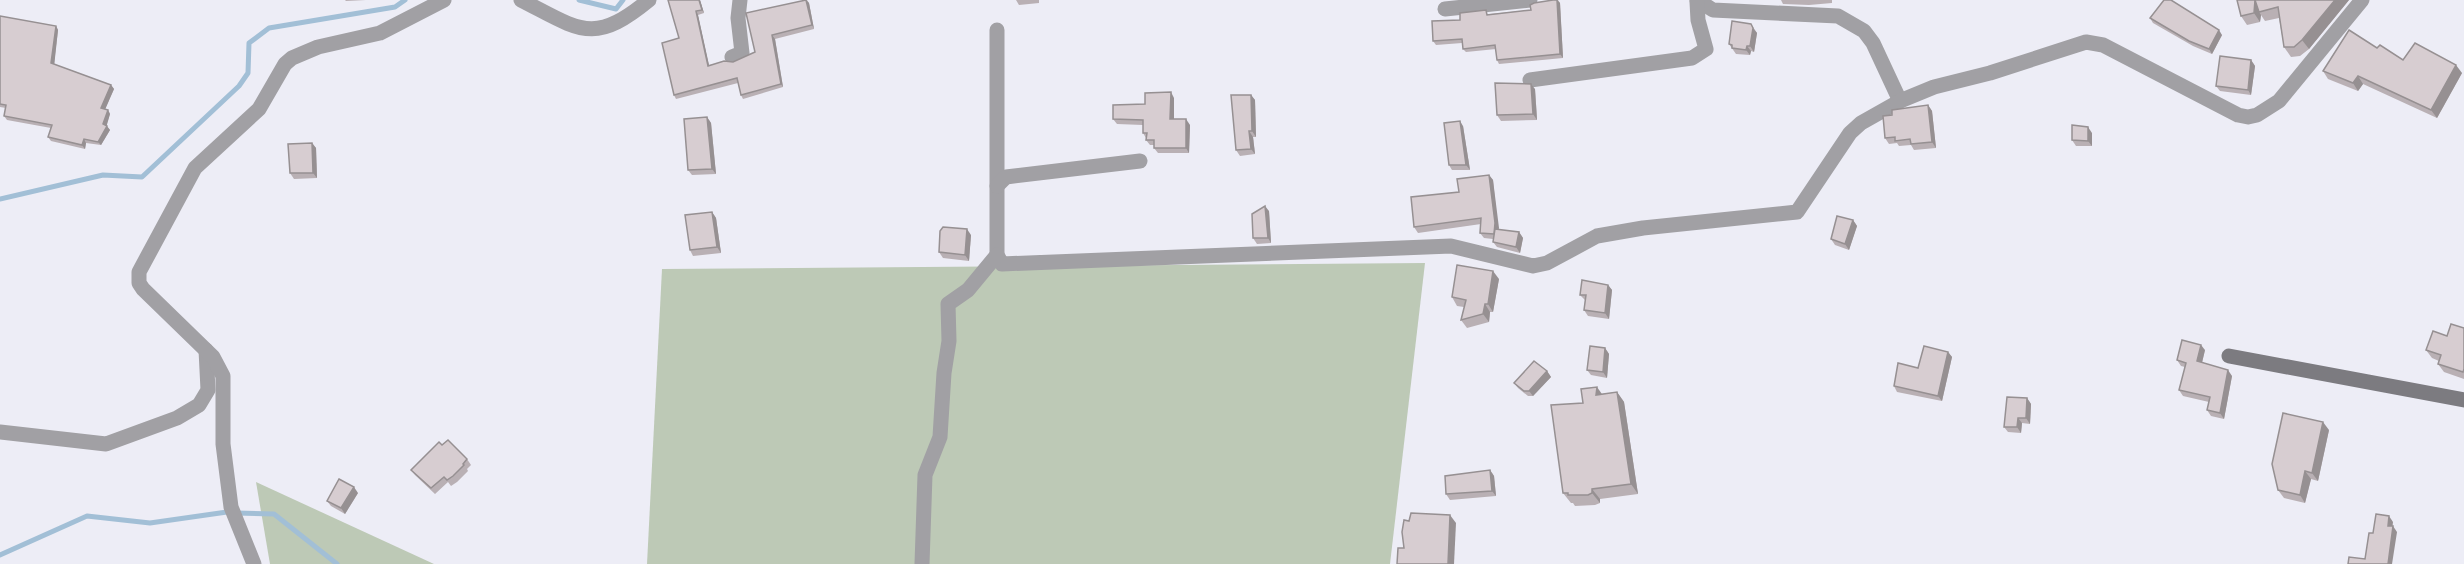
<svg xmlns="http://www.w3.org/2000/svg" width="2464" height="564" viewBox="0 0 2464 564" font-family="'Varela Round',sans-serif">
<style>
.green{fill:#bdc9b6}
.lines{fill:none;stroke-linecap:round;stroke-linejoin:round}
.stream{stroke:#a2bfd6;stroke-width:5}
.street{stroke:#a1a0a4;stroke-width:15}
.secondary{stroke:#7c7b80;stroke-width:15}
.wall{fill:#b9b0b4}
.shaded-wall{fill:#969092}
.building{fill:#d7cdd1;stroke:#969092;stroke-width:1.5}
</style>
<rect width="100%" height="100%" fill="#ededf6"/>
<g class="green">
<polygon points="1425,263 1390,564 647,564 662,269"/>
<polygon points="256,482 434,564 270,564"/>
</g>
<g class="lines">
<g class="stream">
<polyline points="579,0 616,9 623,0"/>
<polyline points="0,199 103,175 142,177 239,86 248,73 249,43 269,28 395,7 405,0"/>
<polyline points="236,513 274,514 337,564"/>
<polyline points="0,555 87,516 150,523 227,512"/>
</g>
<g class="street">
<path d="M521,0c59,30 72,46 128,0"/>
<polyline points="1697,0 1713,10 1838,16 1864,31 1873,43 1900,101"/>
<polyline points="1445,9 1530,0"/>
<polyline points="997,30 997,255 1002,264 1451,246 1533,266 1547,263 1597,236 1643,228 1797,212 1850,133 1861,123 1900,101 1934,87 1990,73 2086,42 2103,45 2238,115 2248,117 2257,115 2279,101 2362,0"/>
<polyline points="732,57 742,53 738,18 740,0"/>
<polyline points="1530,80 1692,58 1706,49 1698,20 1697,2"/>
<polyline points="997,186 1006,177 1140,161"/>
<polyline points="0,432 106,444 177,418 199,405 208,390 206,350"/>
<polyline points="254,564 231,507 223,444 223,376 213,357 143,289 139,283 139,272 195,168 259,109 285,64 292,58 318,47 380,33 444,0"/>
<polyline points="922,564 925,475 940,437 944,373 949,341 948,304 968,290 997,255"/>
</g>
<polyline class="secondary" points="2229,356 2464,400"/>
</g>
<g class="wall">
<polygon points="345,0 366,0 346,1"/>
<polygon points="700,0 704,13 698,15 709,65 733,62 755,52 807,0 809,3 814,29 775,39 783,87 743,99 741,95 738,83 676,99 674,95 679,38"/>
<polygon points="1016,0 1039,0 1039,3 1019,5"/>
<polygon points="1553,0 1558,0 1560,3 1563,58 1499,64 1497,60 1496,49 1466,52 1463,49 1462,43 1436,45 1433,41 1460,20 1489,14 1531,10"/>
<polygon points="1781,0 1832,0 1832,3 1809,5 1783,4"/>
<polygon points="2237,0 2349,0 2309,49 2300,56 2291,57 2284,47 2279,18 2265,21 2261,15 2260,22 2247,25 2241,16"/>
<polygon points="2150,18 2222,35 2212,54 2193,46 2153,23"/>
<polygon points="0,20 56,26 58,30 54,64 111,85 114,89 105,109 108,110 110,114 106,126 110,130 101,145 86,143 85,149 51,141 48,137 51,128 7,120 4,116 6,108 0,107"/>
<polygon points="1751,24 1757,33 1754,52 1751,51 1750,55 1736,54 1729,44"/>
<polygon points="2377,48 2403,60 2462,73 2437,118 2363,84 2358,91 2328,79 2323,71"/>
<polygon points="2251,60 2255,66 2251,95 2220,91 2216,86"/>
<polygon points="1535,89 1537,120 1501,121 1497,115"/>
<polygon points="1251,95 1255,100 1256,137 1253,137 1255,154 1240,156 1236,150"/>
<polygon points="1174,98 1174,119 1190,125 1189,153 1158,153 1154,148 1154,145 1150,145 1146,140 1146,138 1143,133 1143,125 1117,124 1113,119 1145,104"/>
<polygon points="1928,105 1932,111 1936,148 1914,150 1911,145 1899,146 1897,143 1889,144 1885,138 1892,115"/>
<polygon points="707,117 711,123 716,174 692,175 688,170"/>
<polygon points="1463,126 1470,170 1452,170 1449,165"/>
<polygon points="2092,133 2092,146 2076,146 2072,140"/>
<polygon points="312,143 316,148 317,178 294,179 290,173"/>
<polygon points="1489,175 1493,180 1498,230 1519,232 1523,238 1520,253 1497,247 1493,242 1493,239 1484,238 1480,233 1481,224 1418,233 1414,227 1459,192"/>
<polygon points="1269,211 1271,243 1257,244 1253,238"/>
<polygon points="712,212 716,218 721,253 693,256 690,250"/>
<polygon points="1853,220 1857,226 1849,250 1835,245 1831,239"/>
<polygon points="971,235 969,261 943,258 939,252"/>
<polygon points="1499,279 1493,312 1490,312 1489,322 1467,328 1461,320 1464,307 1457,306 1452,297"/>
<polygon points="1608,285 1612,290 1609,319 1588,316 1584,310 1585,300 1580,295"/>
<polygon points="2464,328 2464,379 2444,372 2438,364 2439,361 2432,358 2426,350 2447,336"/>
<polygon points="1605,348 1609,354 1607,378 1591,375 1587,370"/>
<polygon points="2205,350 2202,362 2232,376 2224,419 2211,416 2207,410 2209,402 2183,396 2179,390 2185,367 2181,366 2177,360"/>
<polygon points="1948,352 1952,357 1942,401 1897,392 1894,386 1918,368"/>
<polygon points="1547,371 1551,377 1533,396 1528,396 1518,388 1514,383"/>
<polygon points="1617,392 1624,402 1638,494 1600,499 1600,503 1595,505 1575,506 1573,503 1571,503 1563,493 1583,403 1602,394"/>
<polygon points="2027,398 2031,404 2030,424 2022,423 2021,433 2008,432 2004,427"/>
<polygon points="2329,430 2318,481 2311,479 2305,503 2284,498 2278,490"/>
<polygon points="442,445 467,459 471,465 467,469 468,471 457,482 451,486 448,482 435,494 415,475 411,470"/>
<polygon points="1490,470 1494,476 1496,496 1450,500 1446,494"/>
<polygon points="358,493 345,514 331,506 327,501"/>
</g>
<g class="shaded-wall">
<polygon points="699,0 700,0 704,13 702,10"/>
<polygon points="806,0 809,3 814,29 812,25"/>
<polygon points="1557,0 1560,3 1563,58 1560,54"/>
<polygon points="2255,0 2259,12 2261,15 2260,22 2254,13"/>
<polygon points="2335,0 2349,0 2309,49 2302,40"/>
<polygon points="696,11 698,15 710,70 708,66"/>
<polygon points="56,26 58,30 54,67 51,63"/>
<polygon points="1753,28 1757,33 1754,52 1750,46"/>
<polygon points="2219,30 2222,35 2212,54 2209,49"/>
<polygon points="772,35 775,39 783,87 781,84"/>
<polygon points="1747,46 1751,51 1750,55 1746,50"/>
<polygon points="2251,60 2255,66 2251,95 2248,90"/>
<polygon points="2456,65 2462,73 2437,118 2431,110"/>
<polygon points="2358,76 2363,84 2358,91 2353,83"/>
<polygon points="1531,84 1535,89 1537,120 1533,114"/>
<polygon points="111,85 114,89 104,112 101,108"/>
<polygon points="1171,92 1174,98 1174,124 1170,119"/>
<polygon points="1251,95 1255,100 1256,137 1252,131"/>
<polygon points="1928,105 1932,111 1936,148 1932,142"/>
<polygon points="108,110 110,114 106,128 103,124"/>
<polygon points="707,117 711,123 716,174 712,169"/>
<polygon points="1186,119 1190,125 1189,153 1186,148"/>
<polygon points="1460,121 1463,126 1470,170 1466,165"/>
<polygon points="107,126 110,130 101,145 98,142"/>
<polygon points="2088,127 2092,133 2092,146 2088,141"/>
<polygon points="1249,131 1253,137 1255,154 1251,149"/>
<polygon points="84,139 86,143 85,149 82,145"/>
<polygon points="312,143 316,148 317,178 313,173"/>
<polygon points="1489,175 1493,180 1499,228 1497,239 1494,234"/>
<polygon points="1265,206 1269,211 1271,243 1268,238"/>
<polygon points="712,212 716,218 721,253 717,247"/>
<polygon points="1853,220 1857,226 1849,250 1845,244"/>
<polygon points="967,229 971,235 969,261 965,255"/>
<polygon points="1519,232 1523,238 1520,253 1516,247"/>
<polygon points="1493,271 1499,279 1493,312 1488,304"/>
<polygon points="1608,285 1612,290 1609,319 1605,313"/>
<polygon points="1485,304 1490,312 1489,322 1483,314"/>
<polygon points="2201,345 2205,350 2201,367 2197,361"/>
<polygon points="1605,348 1609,354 1607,378 1603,372"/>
<polygon points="1948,352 1952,357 1942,401 1938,396"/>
<polygon points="2228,370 2232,376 2224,419 2220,413"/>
<polygon points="1547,371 1551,377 1533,396 1529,391"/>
<polygon points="1597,387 1604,397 1596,395"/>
<polygon points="1617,392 1624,402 1638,494 1631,484"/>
<polygon points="2027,398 2031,404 2030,424 2026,418"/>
<polygon points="2018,418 2022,423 2021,433 2017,427"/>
<polygon points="2323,422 2329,430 2318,481 2312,473"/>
<polygon points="1490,470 1494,476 1496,496 1492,491"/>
<polygon points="2305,471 2311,479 2305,503 2300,495"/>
<polygon points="354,487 358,493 345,514 341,508"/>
<polygon points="1592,489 1600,499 1600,503 1592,493"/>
<polygon points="1450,515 1456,523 1454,564 1448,564"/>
<polygon points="2389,516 2393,522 2392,531 2388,526"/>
<polygon points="2393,526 2397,532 2392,564 2388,564"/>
</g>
<g class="building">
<polygon points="668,0 699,0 702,10 696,11 708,66 724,61 733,62 755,52 746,13 806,0 812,25 772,35 781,84 741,95 737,78 674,95 662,43 679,38"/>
<polygon points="1553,0 1557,0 1560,54 1497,60 1495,45 1463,49 1462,39 1433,41 1432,21 1460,20 1460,13 1486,10 1487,15 1531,10 1530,5 1534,3"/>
<polygon points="2164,0 2171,0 2219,30 2209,49 2189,41 2150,18"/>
<polygon points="2237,0 2255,0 2254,13 2241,16"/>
<polygon points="2255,0 2335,0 2302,40 2294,47 2284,47 2278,7 2259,12"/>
<polygon points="0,16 56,26 51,63 111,85 101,108 108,110 103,124 107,126 98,142 84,139 82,145 48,137 52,125 4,116 6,105 0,104"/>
<polygon points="1732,21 1751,24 1753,28 1750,46 1747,46 1746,50 1732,48 1732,45 1729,44"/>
<polygon points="2349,30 2377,48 2380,45 2403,60 2415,43 2456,65 2431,110 2358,76 2353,83 2323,71"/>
<polygon points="2220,56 2251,60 2248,90 2216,86"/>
<polygon points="1495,83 1531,84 1533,114 1497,115"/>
<polygon points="1171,92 1170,119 1186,119 1186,148 1154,148 1154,140 1146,140 1147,133 1143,133 1143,120 1113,119 1113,105 1145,104 1145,93"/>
<polygon points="1231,95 1251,95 1252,131 1249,131 1251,149 1236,150"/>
<polygon points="1928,105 1932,142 1911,144 1910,139 1895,141 1895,137 1885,138 1883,116 1892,115 1892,110"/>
<polygon points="707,117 712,169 688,170 684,119"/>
<polygon points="1460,121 1466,165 1449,165 1444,123"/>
<polygon points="2072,125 2088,127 2088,141 2072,140"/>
<polygon points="312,143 313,173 290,173 288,144"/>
<polygon points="1489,175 1495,223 1494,234 1480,233 1481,218 1414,227 1411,197 1459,192 1457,179"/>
<polygon points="1265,206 1268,238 1253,238 1252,214"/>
<polygon points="712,212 717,247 690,250 685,215"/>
<polygon points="1837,216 1853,220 1845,244 1831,239"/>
<polygon points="943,227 967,229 965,255 939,252 940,231"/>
<polygon points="1495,229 1519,232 1516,247 1493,242"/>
<polygon points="1457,265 1493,271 1488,304 1485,304 1483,314 1461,320 1466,300 1452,297"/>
<polygon points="1582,280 1608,285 1605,313 1584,310 1586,295 1580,295"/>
<polygon points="2451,324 2464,328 2464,369 2463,372 2438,364 2441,355 2426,350 2433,331 2447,336"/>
<polygon points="2182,340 2201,345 2197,361 2228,370 2220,413 2207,410 2210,397 2179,390 2186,363 2177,360"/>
<polygon points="1590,346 1605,348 1603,372 1587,370"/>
<polygon points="1924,346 1948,352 1938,396 1894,386 1898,363 1918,368"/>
<polygon points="1534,361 1547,371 1529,391 1524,391 1514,383"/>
<polygon points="1597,387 1596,395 1617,392 1631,484 1592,489 1592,493 1588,495 1568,495 1568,493 1563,493 1551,405 1583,403 1581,389"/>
<polygon points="2007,397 2027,398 2026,418 2018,418 2017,427 2004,427"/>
<polygon points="2283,413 2323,422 2312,473 2305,471 2300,495 2278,490 2272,464"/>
<polygon points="448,440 467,459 463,464 464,465 453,476 447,480 444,477 431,488 411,470 439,442 442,445"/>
<polygon points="1490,470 1492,491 1446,494 1445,476"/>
<polygon points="339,479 354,487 341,508 327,501"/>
<polygon points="1411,513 1450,515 1448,564 1397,564 1398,548 1404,548 1402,532 1404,520 1409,521"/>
<polygon points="2376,514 2389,516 2388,526 2393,526 2388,564 2348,564 2349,557 2365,559 2369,533 2373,533"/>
</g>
</svg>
